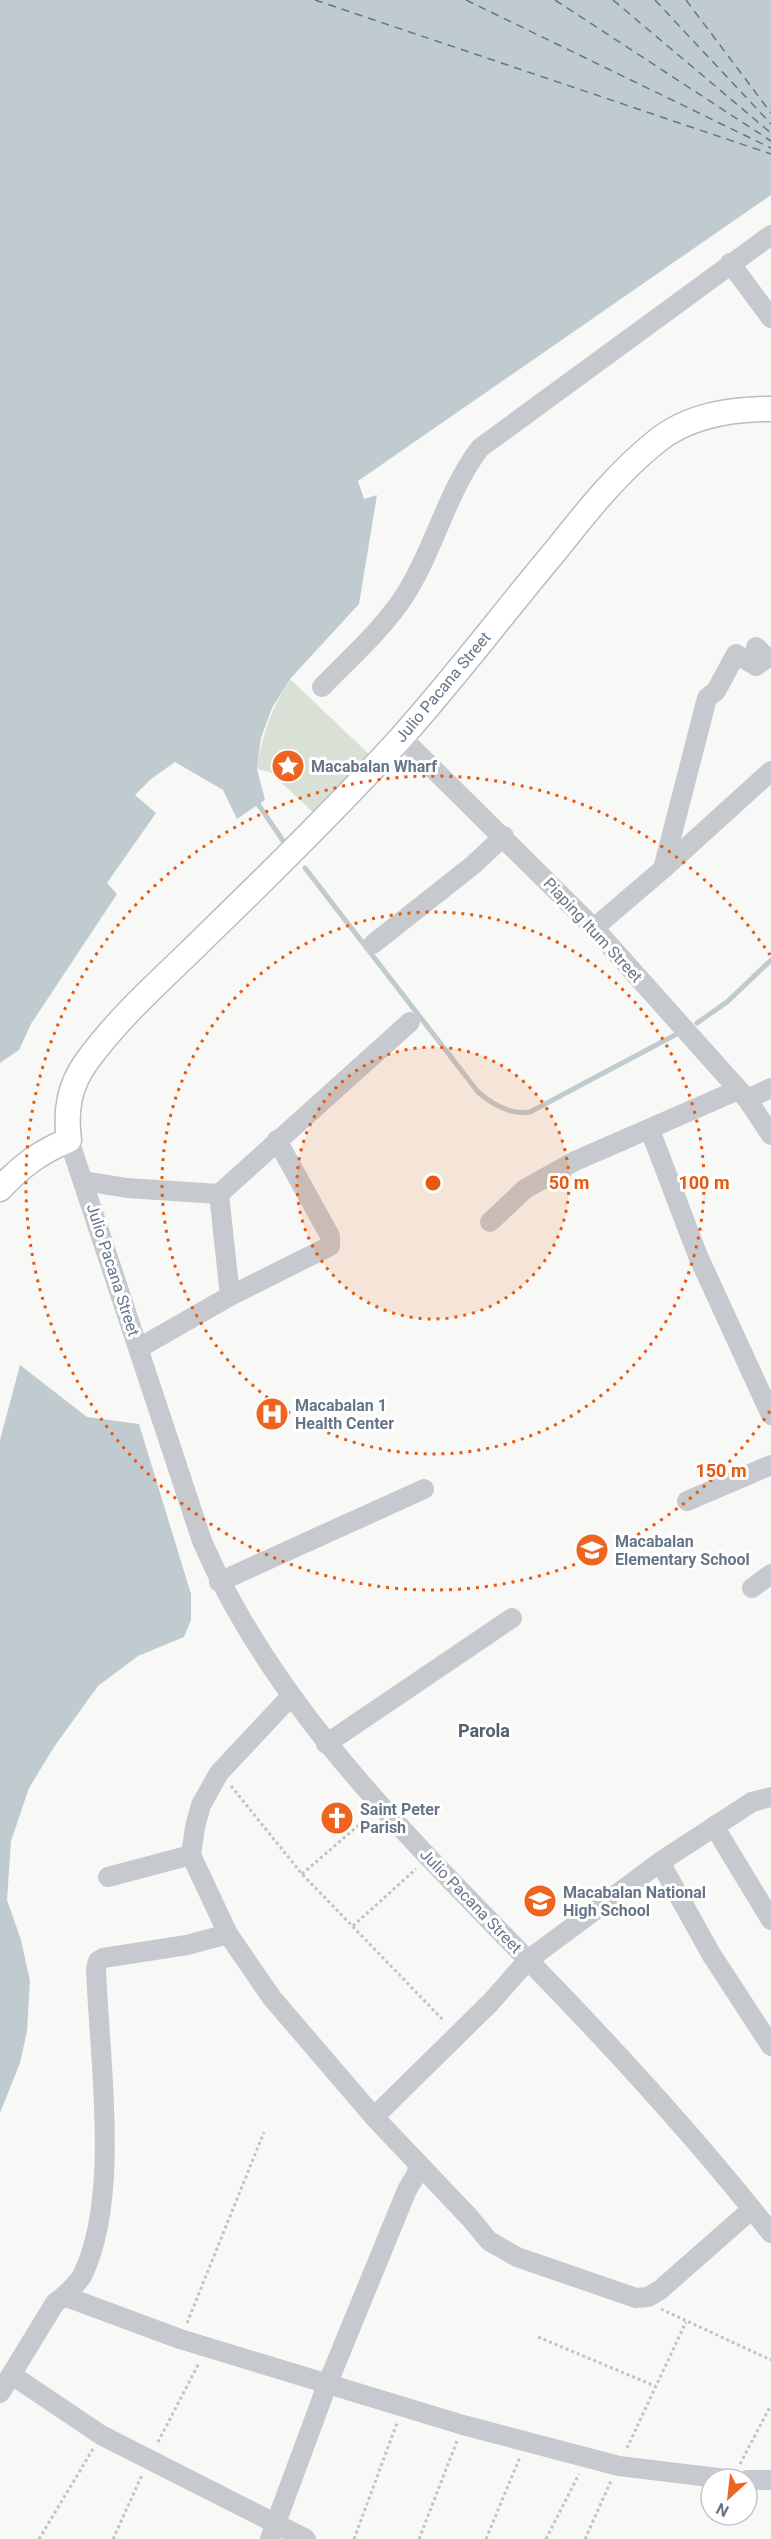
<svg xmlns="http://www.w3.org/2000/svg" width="771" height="2539" viewBox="0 0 771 2539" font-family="Roboto,sans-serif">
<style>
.green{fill:#d9e1d7}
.water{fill:#c0cbd0}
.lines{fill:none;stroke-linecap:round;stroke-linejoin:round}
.stream{stroke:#c0cbd0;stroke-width:5}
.ferry{stroke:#627784;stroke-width:1.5;stroke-dasharray:8 6;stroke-linecap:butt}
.major-casing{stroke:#b9bdc1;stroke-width:27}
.path{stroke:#c2c3c6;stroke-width:3;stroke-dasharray:3 3;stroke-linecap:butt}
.minor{stroke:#c6c9ce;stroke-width:20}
.major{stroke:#fff;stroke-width:24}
.ring{fill:none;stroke:#e8590c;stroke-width:3;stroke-dasharray:3 6}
.labels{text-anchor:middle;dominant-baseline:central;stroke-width:6;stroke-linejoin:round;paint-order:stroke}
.street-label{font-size:16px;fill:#667689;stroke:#fff}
.poi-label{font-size:16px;font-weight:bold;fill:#667689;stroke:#fff;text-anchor:start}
.neighbourhood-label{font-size:18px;font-weight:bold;fill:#54606d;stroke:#fff}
.centre{fill:#e8590c;stroke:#fff;stroke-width:3}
.ring-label{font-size:18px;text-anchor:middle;font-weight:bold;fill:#e8590c;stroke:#fff;stroke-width:6;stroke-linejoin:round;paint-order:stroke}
</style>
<rect width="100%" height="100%" fill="#f8f9f6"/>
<path class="green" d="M290,679l80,76 -54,60 -46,-43 -13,-3c5,-34 14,-60 33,-90z"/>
<g class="water">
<polygon points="0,0 771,0 771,195 358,481 364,499 377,495 359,604 290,679 272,708 261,738 257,769 265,800 237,819 223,790 175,762 151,779 135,795 156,813 107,883 117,894 31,1024 19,1050 0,1063"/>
<polygon points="20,1365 87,1417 139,1424 191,1594 191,1620 184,1637 138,1656 98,1686 54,1747 29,1788 11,1841 7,1900 21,1940 30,1981 27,2031 20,2063 0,2113 0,1440"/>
</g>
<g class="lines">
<g class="stream">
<polyline points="258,804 286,845"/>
<path d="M305,868l173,224c15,13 32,23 52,20l145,-77"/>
<polyline points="697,1023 727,1002 771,960"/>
</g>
<g class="ferry">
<polyline points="315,0 771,154"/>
<polyline points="466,0 771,148"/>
<polyline points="555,0 771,141"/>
<polyline points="613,0 771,133"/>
<polyline points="655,0 771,124"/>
<polyline points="686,0 771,113"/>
</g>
<defs>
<path id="major" d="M0,1189c21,-23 40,-37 69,-49 -4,-30 0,-54 18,-79 34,-47 79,-85 120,-126 66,-64 130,-127 192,-195 55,-61 105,-128 158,-191 30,-38 62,-78 100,-108 32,-26 74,-32 114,-32"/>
</defs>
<use href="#major" class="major-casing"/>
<g class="path">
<polyline points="231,1786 302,1874 444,2021"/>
<polyline points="302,1874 367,1818"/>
<polyline points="353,1926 416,1869"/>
<polyline points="661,2309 771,2360"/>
<polyline points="187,2323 264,2132"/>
<polyline points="538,2337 655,2386"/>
<polyline points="158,2442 199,2363"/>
<polyline points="627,2448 686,2322"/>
<polyline points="740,2464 771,2405"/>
<polyline points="39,2539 93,2449"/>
<polyline points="113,2539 142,2475"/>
<polyline points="354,2539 397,2423"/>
<polyline points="419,2539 457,2441"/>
<polyline points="486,2539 520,2457"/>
<polyline points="546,2539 579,2474"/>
<polyline points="585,2539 611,2481"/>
</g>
<g class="minor">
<polyline points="730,263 771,318"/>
<path d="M322,687c28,-29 61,-58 83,-92 30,-47 41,-102 75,-147l291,-213"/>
<polyline points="401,737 594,928 747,1099 771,1135"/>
<polyline points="663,869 707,698 716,691 736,654 756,666 767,658 756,647"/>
<polyline points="594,928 663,869 771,771"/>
<polyline points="373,944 473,865 504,836"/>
<polyline points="747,1099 771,1088"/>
<polyline points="650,1130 698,1256 771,1415"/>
<path d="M69,1140l133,401c71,165 202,291 324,417 86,88 169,178 245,275"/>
<polyline points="84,1181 127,1188 219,1194"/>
<polyline points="490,1222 525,1189 575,1161 738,1090"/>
<polyline points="230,1296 219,1194 410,1022"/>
<polyline points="139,1348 230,1296 330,1246 330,1236 277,1140"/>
<polyline points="687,1501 771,1465"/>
<polyline points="219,1582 424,1489"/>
<polyline points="752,1588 771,1574"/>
<polyline points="291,1696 219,1773 201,1805 195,1827 191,1855 228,1934 272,1998 374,2117 470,2218 489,2241 517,2257 636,2298 648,2297 660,2290 752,2209"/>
<polyline points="326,1744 512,1618"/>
<polyline points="714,1826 771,1920"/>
<polyline points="660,1862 711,1954 771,2046"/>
<polyline points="108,1877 191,1855"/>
<polyline points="374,2117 491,2002 528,1960 660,1862 752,1802 771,1797"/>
<path d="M64,2296c6,-6 14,-13 18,-20 39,-78 17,-220 14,-307l2,-8 5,-3 84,-13 41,-11"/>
<polyline points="12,2375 101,2435 306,2539"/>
<polyline points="0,2393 55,2303 64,2296 180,2339 463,2425 619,2466 726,2479"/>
<polyline points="747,2480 771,2480"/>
<polyline points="270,2539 327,2385 407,2190 417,2173 418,2163"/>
</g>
<use href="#major" class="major"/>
</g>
<circle cx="433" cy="1183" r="136" fill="#e8590c" fill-opacity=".12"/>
<g class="ring">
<circle cx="433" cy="1183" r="136"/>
<circle cx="433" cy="1183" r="271"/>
<path d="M770 1411A407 407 0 1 1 770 955"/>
</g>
<defs>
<symbol id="sight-disc" viewBox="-11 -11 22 22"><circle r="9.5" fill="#ee6521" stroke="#fff"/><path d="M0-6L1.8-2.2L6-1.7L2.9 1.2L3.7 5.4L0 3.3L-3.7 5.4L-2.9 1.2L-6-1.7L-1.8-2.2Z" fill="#fff"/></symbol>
<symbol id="hospital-disc" viewBox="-11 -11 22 22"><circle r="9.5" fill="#ee6521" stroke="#fff"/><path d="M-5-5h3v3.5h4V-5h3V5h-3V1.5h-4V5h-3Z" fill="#fff"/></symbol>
<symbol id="school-disc" viewBox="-11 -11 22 22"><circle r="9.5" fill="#ee6521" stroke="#fff"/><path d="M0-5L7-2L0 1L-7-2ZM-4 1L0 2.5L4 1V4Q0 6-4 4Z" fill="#fff"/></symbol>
<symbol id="church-disc" viewBox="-11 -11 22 22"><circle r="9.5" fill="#ee6521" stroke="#fff"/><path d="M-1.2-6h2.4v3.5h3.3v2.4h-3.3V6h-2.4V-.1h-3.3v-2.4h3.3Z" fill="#fff"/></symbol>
</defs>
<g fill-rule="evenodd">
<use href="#sight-disc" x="269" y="747" width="38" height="38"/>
<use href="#hospital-disc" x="253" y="1395" width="38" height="38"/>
<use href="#school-disc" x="573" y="1531" width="38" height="38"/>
<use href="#church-disc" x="318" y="1799" width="38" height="38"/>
<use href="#school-disc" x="521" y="1882" width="38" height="38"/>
</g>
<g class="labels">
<g class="street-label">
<text transform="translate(443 687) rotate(-50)">Julio Pacana Street</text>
<text transform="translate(593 930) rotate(47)">Piaping Itum Street</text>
<text transform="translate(113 1270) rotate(72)">Julio Pacana Street</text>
<text transform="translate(471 1901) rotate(46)">Julio Pacana Street</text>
</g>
<g class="poi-label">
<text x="311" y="766">Macabalan Wharf</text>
<text x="295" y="1405">Macabalan 1<tspan x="295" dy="18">Health Center</tspan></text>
<text x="615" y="1541">Macabalan<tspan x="615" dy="18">Elementary School</tspan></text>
<text x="360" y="1809">Saint Peter<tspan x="360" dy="18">Parish</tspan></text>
<text x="563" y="1892">Macabalan National<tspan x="563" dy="18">High School</tspan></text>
</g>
<g class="neighbourhood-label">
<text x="484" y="1730">Parola</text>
</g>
</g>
<circle cx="433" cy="1183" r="9" class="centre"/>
<g class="ring-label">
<text x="569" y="1189">50 m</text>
<text x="704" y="1189">100 m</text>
<text x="721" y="1477">150 m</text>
</g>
<g transform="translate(729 2497) rotate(207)"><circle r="28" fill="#ffffff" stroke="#c2c8d0" stroke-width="1.5"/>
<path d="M0-4.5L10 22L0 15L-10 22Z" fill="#ee6521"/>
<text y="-9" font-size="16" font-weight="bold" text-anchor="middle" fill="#667689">N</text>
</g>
</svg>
